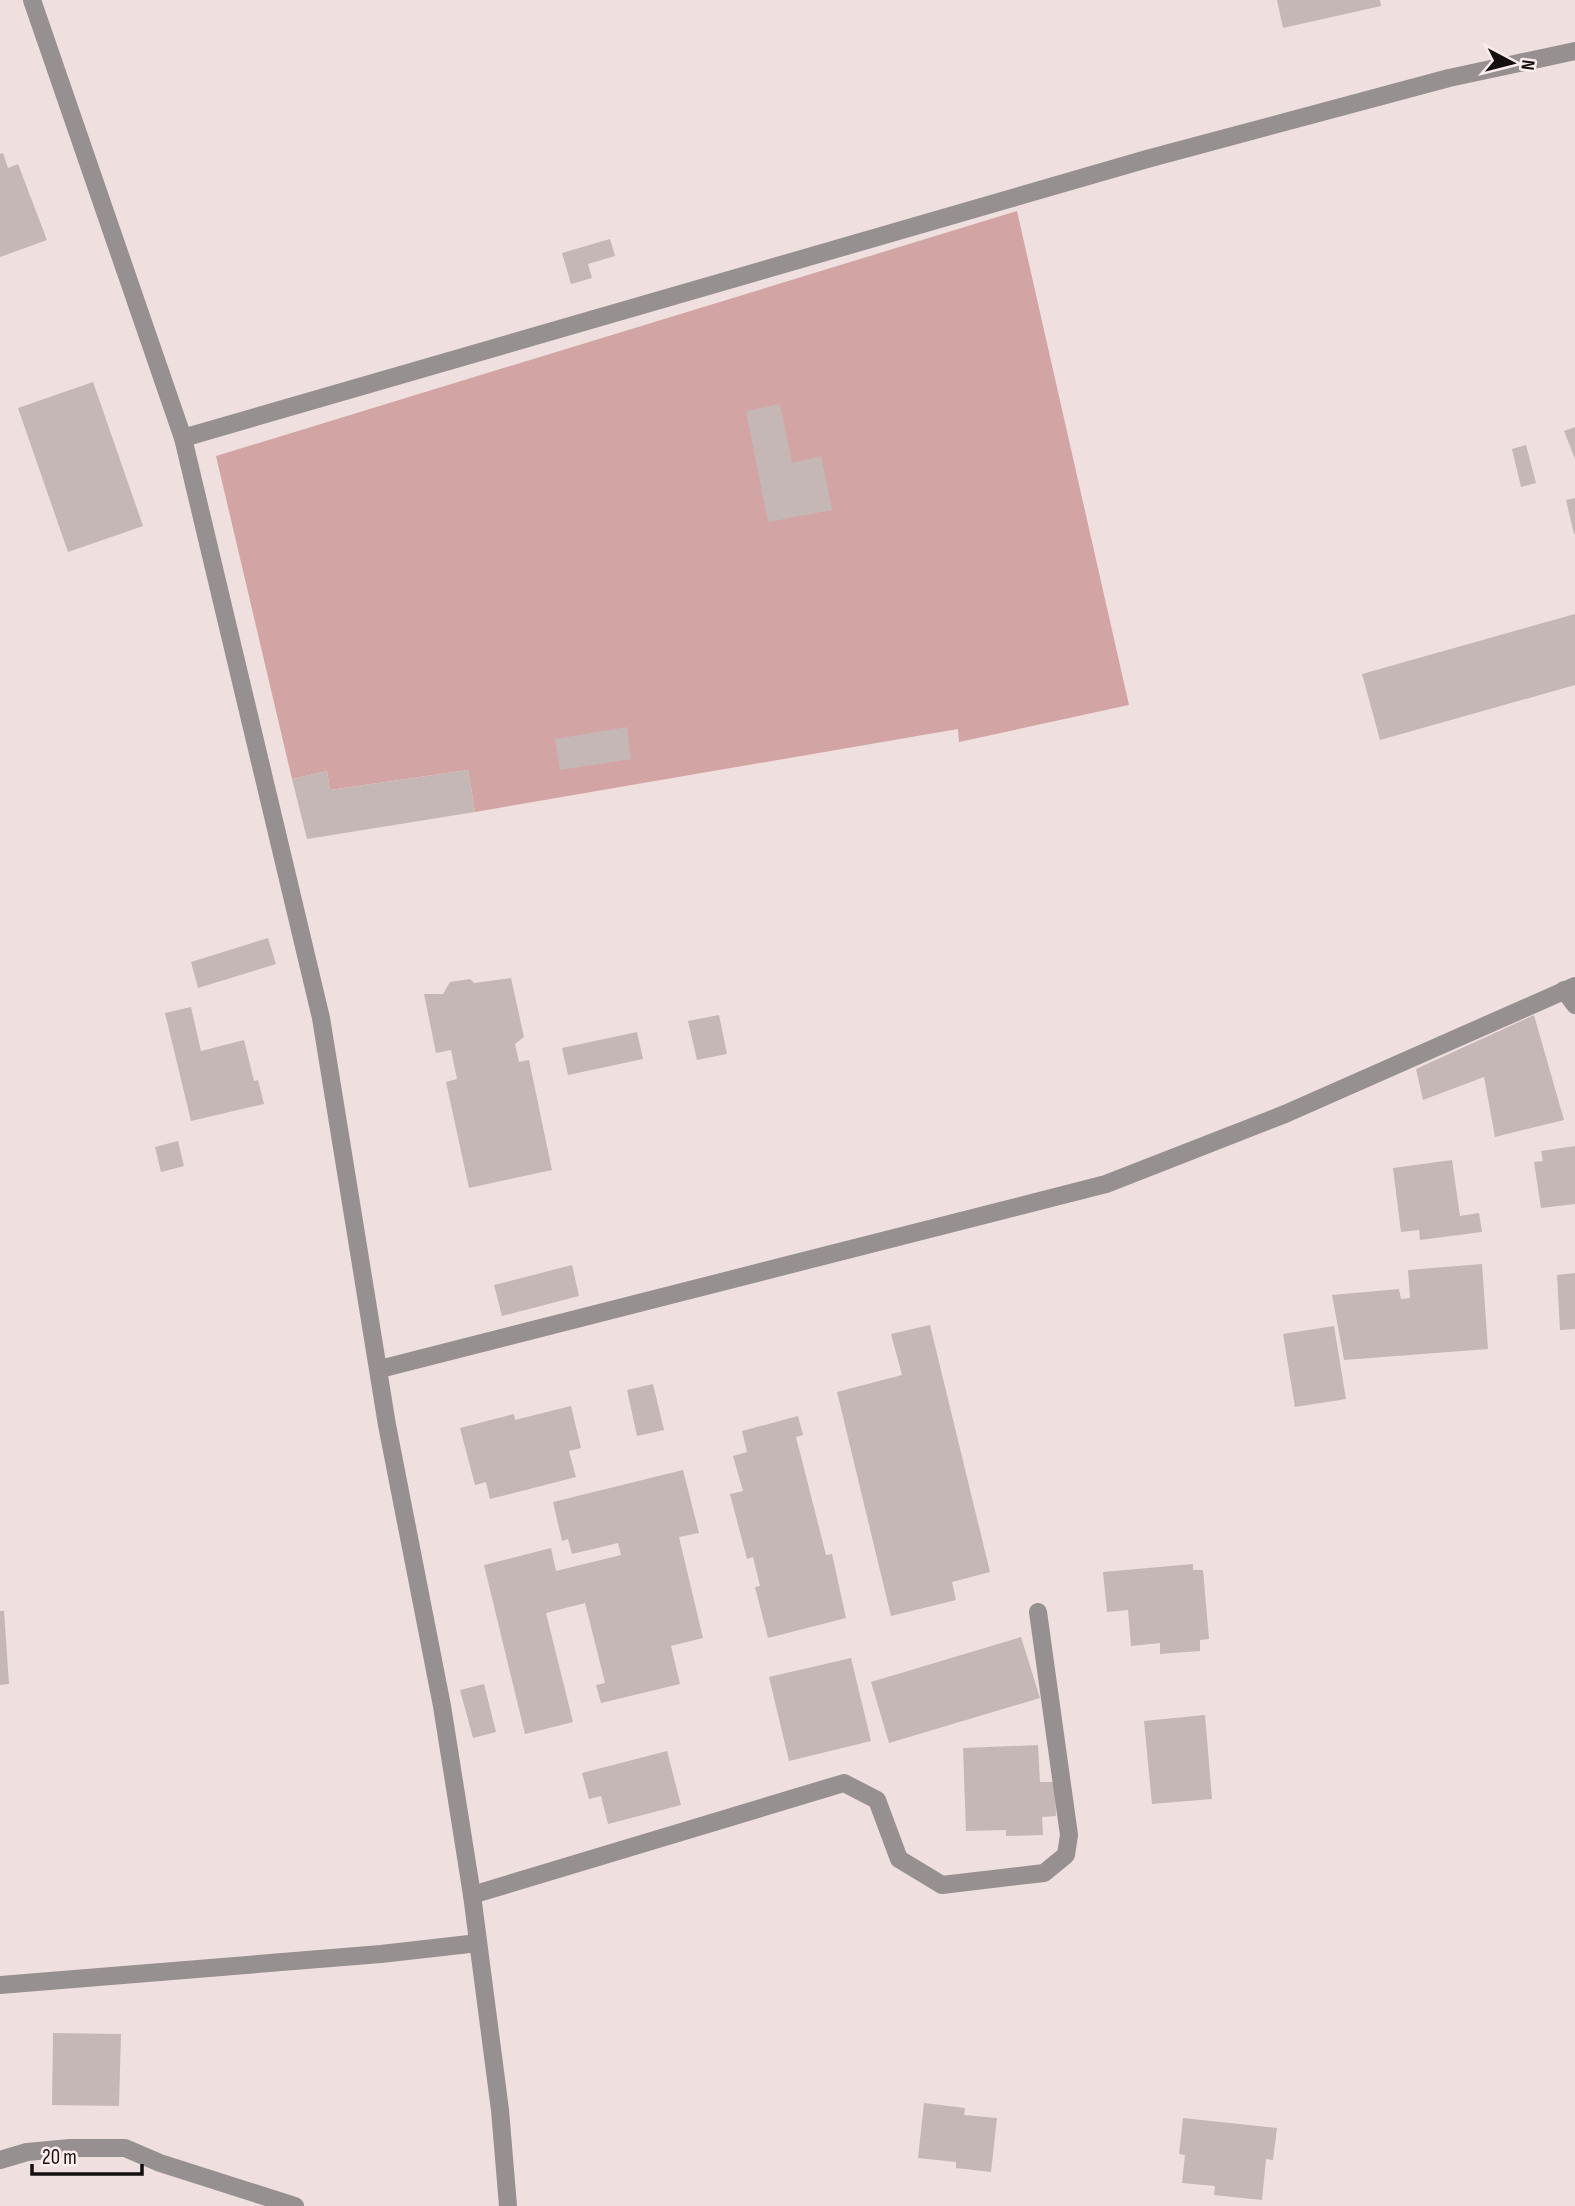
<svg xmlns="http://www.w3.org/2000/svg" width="1575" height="2206" viewBox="0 0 1575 2206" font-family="'Sofia Sans Condensed',sans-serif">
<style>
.green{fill:#d2a5a4}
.building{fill:#c6b7b7}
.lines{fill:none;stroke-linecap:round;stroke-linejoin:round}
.lane{stroke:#979090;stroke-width:18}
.street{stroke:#979090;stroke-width:18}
</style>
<rect width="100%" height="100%" fill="#efdfdf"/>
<polygon class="green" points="1017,211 1129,705 959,742 958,729 475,812 468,770 330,790 327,771 292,779 216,456"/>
<g class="building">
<polygon points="1277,0 1380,0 1381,6 1283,28"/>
<polygon points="3,153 8,168 18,164 47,240 0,257 0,154"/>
<polygon points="610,239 615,256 588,264 592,278 571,284 562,253"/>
<polygon points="93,382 143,526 68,552 18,408"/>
<polygon points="780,404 792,463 821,456 832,510 768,522 746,411"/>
<polygon points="1575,427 1575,459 1564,431"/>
<polygon points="1526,445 1536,483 1521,487 1512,449"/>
<polygon points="1575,498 1575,534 1574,534 1566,500"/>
<polygon points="1575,614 1575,685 1380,740 1362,674"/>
<polygon points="627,727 631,759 560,770 555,739"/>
<polygon points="468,770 475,812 307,839 292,779 327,771 330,790"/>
<polygon points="268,938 276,964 198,988 191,962"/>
<polygon points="511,978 524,1037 515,1044 519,1062 529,1060 552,1170 469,1188 446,1082 457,1079 451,1050 436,1053 424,994 443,994 450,982 470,979 474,983"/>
<polygon points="191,1007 201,1051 244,1040 254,1081 258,1080 264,1104 191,1121 165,1013"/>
<polygon points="719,1015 727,1054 697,1060 688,1021"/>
<polygon points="1534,1015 1564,1120 1495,1137 1484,1077 1423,1100 1416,1069"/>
<polygon points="637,1032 643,1059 568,1075 562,1048"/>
<polygon points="178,1141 184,1166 161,1172 155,1147"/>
<polygon points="1575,1146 1575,1204 1541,1208 1534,1162 1543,1161 1541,1151"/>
<polygon points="1452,1160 1460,1216 1479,1213 1482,1232 1420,1240 1419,1230 1401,1232 1393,1168"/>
<polygon points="1482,1264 1488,1349 1344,1360 1332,1295 1399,1289 1401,1299 1410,1298 1408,1270"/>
<polygon points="572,1265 579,1296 502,1316 494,1285"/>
<polygon points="1575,1273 1575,1329 1560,1330 1557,1275"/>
<polygon points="930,1325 990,1572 952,1582 956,1600 891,1616 837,1392 902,1375 891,1334"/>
<polygon points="1334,1326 1346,1399 1295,1407 1283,1334"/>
<polygon points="653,1384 664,1430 637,1436 627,1390"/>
<polygon points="571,1406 581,1448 569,1451 576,1477 490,1499 486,1482 475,1485 460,1428 514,1414 515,1420"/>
<polygon points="798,1416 803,1435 796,1437 826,1555 832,1554 846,1618 768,1638 755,1587 760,1586 753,1557 747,1559 730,1494 743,1491 733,1456 747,1452 742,1431"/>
<polygon points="683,1470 699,1533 679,1537 703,1638 671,1646 680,1684 601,1703 596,1685 605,1683 585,1603 546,1613 573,1722 525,1734 484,1565 551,1548 556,1571 621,1555 618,1543 572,1554 568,1539 562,1541 553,1502"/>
<polygon points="1193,1564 1193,1570 1203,1570 1209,1639 1200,1640 1200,1651 1160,1654 1160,1643 1131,1646 1128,1610 1107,1612 1103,1572"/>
<polygon points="0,1611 4,1611 9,1684 0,1685"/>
<polygon points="1021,1637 1040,1698 889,1743 871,1682"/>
<polygon points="851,1658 871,1741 789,1761 769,1677"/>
<polygon points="484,1684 496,1732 473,1738 460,1690"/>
<polygon points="1205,1715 1212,1799 1152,1804 1144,1721"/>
<polygon points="1038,1745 1040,1782 1055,1782 1056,1816 1042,1817 1043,1835 1006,1836 1006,1830 966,1831 963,1748"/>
<polygon points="667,1751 681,1805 608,1824 601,1796 589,1799 582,1773"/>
<polygon points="53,2033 121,2034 119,2106 52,2105"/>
<polygon points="924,2103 965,2108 964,2115 997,2118 991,2172 956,2168 956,2162 918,2158"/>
<polygon points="1183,2118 1277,2128 1273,2160 1266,2159 1262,2200 1214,2195 1215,2186 1182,2183 1185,2155 1179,2154"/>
</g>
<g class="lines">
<g class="lane">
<polyline points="1564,990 1575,1005"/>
<polyline points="380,1369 1106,1184 1285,1114 1575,986"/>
<polyline points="472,1895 844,1783 877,1800 899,1859 942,1885 1044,1873 1066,1855 1069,1835 1038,1612"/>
<polyline points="0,1985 381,1954 478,1943"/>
</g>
<g class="street">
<polyline points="32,0 183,438 321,1018 387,1425 442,1706 472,1895 500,2110 508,2206"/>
<polyline points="183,438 1147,159 1449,78 1575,51"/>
<polyline points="0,2160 27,2152 70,2148 125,2148 160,2163 295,2206"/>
</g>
</g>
<g transform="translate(1512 63) rotate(97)" stroke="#fcedec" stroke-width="5" paint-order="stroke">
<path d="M0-5L12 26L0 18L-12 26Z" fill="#151010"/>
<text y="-10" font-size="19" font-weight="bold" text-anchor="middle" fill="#151010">N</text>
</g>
<path d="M32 2164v10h110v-10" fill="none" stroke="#151010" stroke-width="3.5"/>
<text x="42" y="2164" font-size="21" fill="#151010" stroke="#fcedec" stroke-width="5" paint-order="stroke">20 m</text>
</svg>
